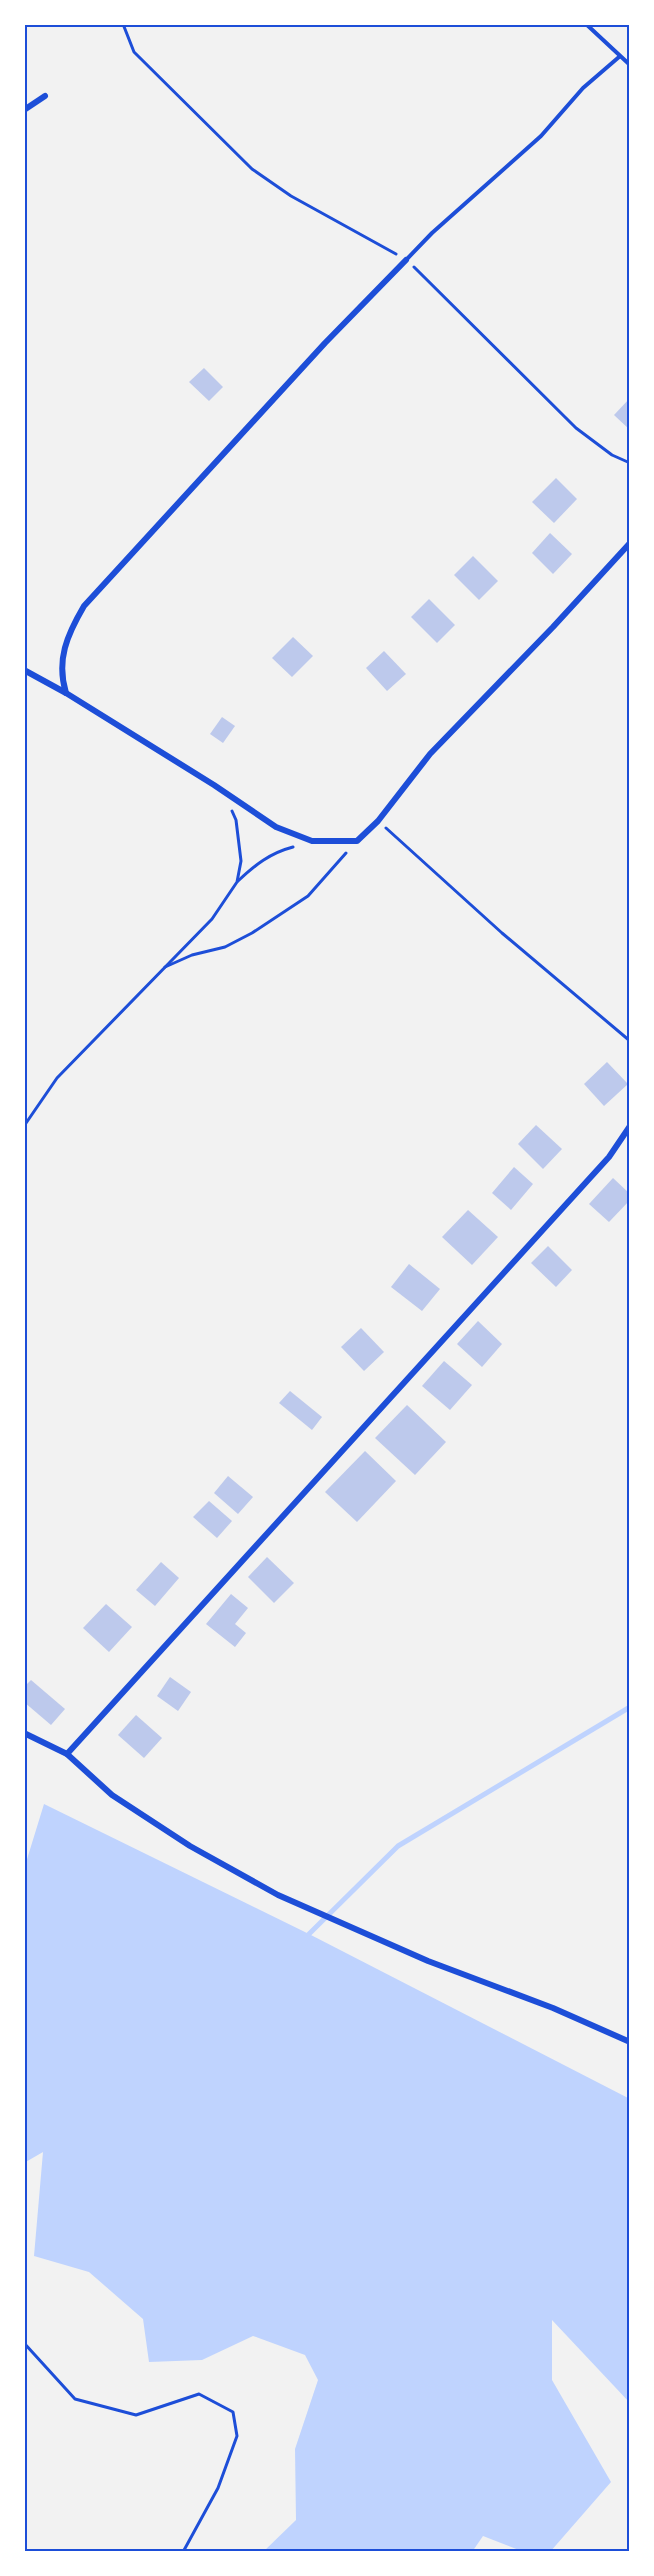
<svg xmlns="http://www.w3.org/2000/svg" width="654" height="2576" viewBox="0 0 654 2576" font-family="Georgia,serif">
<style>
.water{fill:#bfd3fe}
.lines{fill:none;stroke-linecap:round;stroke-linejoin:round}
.stream{stroke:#bfd3fe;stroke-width:5}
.building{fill:#bdc9ec}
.path{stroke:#1d4ed8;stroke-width:3}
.service{stroke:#1d4ed8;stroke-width:4}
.minor{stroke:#1d4ed8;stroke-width:6}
.neatline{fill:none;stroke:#1d4ed8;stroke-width:2}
</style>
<rect width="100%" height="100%" fill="#f2f2f2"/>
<polygon class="water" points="44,1804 309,1934 630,2099 630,2403 552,2320 552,2380 611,2482 550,2552 524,2552 483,2536 472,2552 263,2552 296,2520 295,2449 318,2380 305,2355 253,2336 202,2360 149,2362 143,2319 89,2272 34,2256 43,2152 24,2163 24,1869"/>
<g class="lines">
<polyline class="stream" points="309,1934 398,1846 630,1707"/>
</g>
<g class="building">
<polygon points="204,368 223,387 209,401 189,382"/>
<polygon points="630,398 630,430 614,415"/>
<polygon points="556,478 577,499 554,523 532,502"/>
<polygon points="550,533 572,554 553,574 532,553"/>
<polygon points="473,556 498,581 479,600 454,575"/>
<polygon points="429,599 455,625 437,643 411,617"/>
<polygon points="293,637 313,656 292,677 272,658"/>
<polygon points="384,651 406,674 387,691 366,668"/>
<polygon points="222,717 235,726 223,743 210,734"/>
<polygon points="607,1062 628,1084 604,1106 584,1084"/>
<polygon points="536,1125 562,1149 543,1169 518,1144"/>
<polygon points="514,1167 533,1184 511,1210 492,1193"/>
<polygon points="613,1178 630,1194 630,1200 609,1222 589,1204"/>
<polygon points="468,1210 498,1237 472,1265 442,1237"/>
<polygon points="548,1246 572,1270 556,1287 531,1263"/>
<polygon points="409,1264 440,1289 422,1311 391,1287"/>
<polygon points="478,1321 502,1344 482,1367 457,1344"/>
<polygon points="361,1328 384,1352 364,1371 341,1347"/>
<polygon points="444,1361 472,1385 450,1410 422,1386"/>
<polygon points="290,1391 322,1417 312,1430 279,1403"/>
<polygon points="407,1405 446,1442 415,1475 375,1438"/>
<polygon points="365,1451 396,1481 357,1522 325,1492"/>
<polygon points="228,1476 253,1497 238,1514 214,1493"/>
<polygon points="209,1501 232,1521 217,1538 193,1517"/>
<polygon points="267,1557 294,1583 274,1603 248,1577"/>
<polygon points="161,1562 179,1578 155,1606 136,1590"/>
<polygon points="231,1594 248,1608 235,1624 246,1633 235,1647 206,1624"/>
<polygon points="106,1604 132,1627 109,1652 83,1628"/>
<polygon points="170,1677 191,1692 178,1711 157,1696"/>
<polygon points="31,1680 65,1709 51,1725 24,1702 24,1687"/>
<polygon points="136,1715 162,1738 144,1758 118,1735"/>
</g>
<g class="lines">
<g class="path">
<polyline points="123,24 134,52 252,169 291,196 396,254"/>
<polyline points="414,267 576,428 612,455 630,463"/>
<polyline points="386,828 502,933 630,1041"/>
<path d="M238,881c17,-16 32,-28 55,-34"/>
<polyline points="165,967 192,955 225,947 252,933 308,896 346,853"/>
<polyline points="24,1126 57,1078 212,919 237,882 241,861 236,820 232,811"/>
<polyline points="24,2343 75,2399 136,2415 199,2394 233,2412 237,2436 218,2488 183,2552"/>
</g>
<g class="service">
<polyline points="586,24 630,65"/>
<polyline points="406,260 432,233 541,136 583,88 619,57"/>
</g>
<g class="minor">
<polyline points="24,110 45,96"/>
<polyline points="24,670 66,693 214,785 276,827 312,841 357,841 378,821 430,754 553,627 630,543"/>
<path d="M66,693c-10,-33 1,-58 18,-87l241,-263 81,-83"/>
<polyline points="24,1733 67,1754 112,1795 190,1846 278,1895 428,1961 553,2008 630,2042"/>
<polyline points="67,1754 609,1157 630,1126"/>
</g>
</g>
<rect width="654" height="2576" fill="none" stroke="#ffffff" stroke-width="51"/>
<rect x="26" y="26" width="602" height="2524" class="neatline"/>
</svg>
